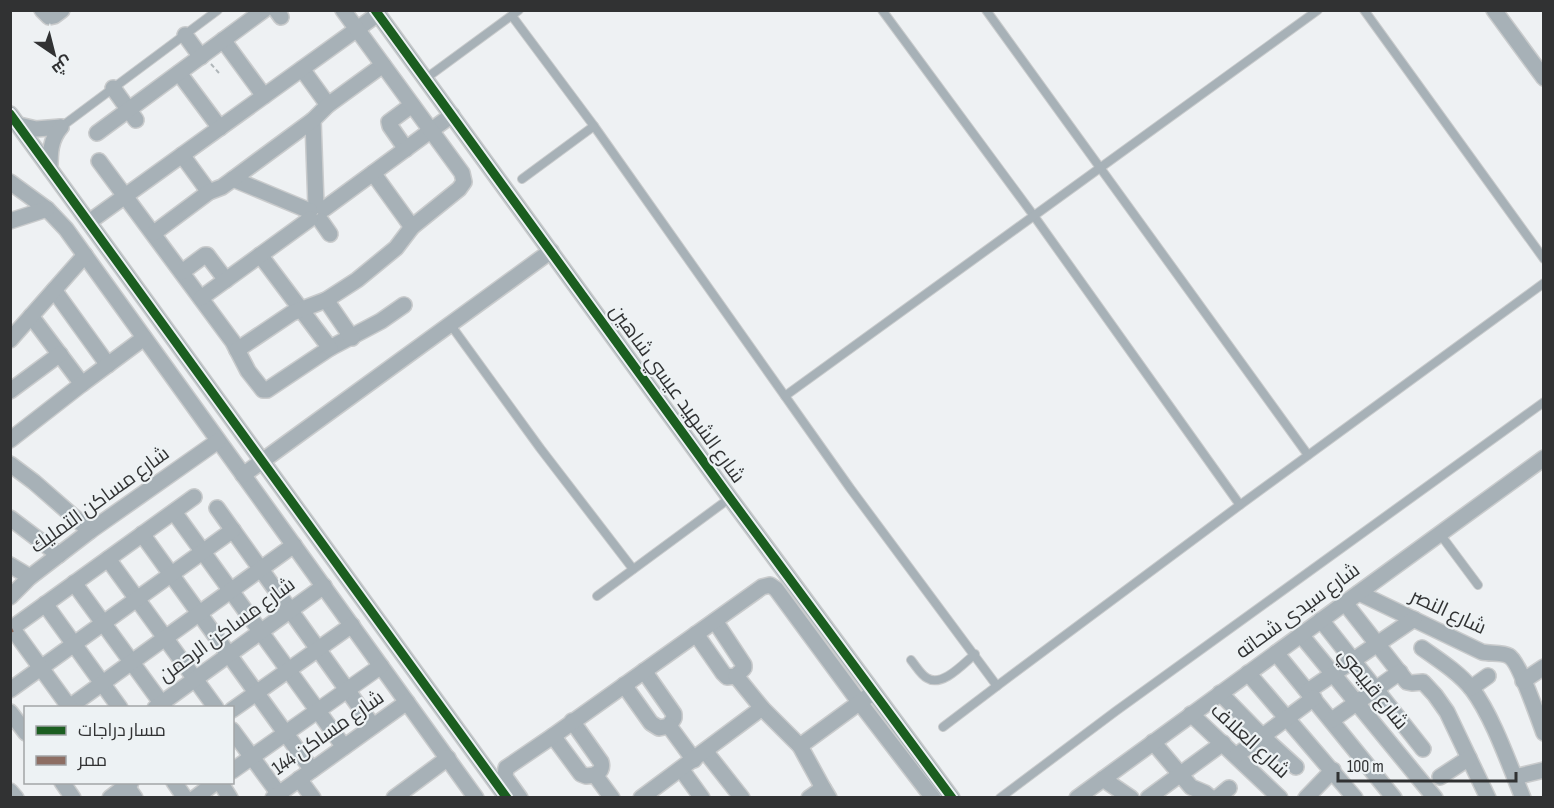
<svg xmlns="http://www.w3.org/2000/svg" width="1554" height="808" viewBox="0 0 1554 808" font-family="'Sofia Sans Condensed',Cairo,sans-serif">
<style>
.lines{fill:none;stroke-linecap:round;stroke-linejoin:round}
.lane-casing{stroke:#c9cbcc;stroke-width:10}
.street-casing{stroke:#c9cbcc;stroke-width:18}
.path{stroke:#afb6b9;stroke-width:2;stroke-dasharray:4.5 3;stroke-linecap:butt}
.lane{stroke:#a7b1b7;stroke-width:8}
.street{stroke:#a7b1b7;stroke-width:15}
.quiet{stroke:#8d6e63;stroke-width:8;stroke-dasharray:15 8;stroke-linecap:butt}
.cycleway-casing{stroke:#edf2f4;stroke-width:13}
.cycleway{stroke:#1b5e20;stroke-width:9}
.labels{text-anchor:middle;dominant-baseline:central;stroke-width:4.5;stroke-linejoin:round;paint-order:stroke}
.street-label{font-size:20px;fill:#313233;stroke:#edf2f4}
</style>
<rect width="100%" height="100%" fill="#eef1f3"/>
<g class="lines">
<defs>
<g id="lane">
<polyline points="882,10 1034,216 1240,505"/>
<polyline points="986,10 1308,455"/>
<polyline points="1364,10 1544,259"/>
<polyline points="512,16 594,126 850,488 997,686 1240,505 1544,283"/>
<polyline points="425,79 519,10"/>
<polyline points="61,127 218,10"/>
<polyline points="522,179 594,126"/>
<polyline points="450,324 540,448 633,569"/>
<polyline points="785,396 1318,10"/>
<polyline points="1440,534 1478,585"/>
<polyline points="597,596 730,498"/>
<path d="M911,660c5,6 10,15 16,18 15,10 37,-15 48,-24"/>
<polyline points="943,727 997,686"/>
<polyline points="1000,798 1116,711 1544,402"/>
</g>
<g id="street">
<polyline points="42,10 49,17 54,16 62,10"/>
<polyline points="276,10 281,17"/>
<polyline points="375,10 730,498 952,798"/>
<polyline points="1494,10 1544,78"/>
<polyline points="185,35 201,57"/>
<polyline points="223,40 264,96"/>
<polyline points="302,69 328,105"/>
<polyline points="179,73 220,128"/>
<polyline points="113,88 136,120"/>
<polyline points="10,114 507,798"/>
<polyline points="313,120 316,206"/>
<polyline points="19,125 36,129 61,127"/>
<polyline points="97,133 264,10"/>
<polyline points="406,149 390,126 389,122 412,105"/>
<polyline points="182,155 209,192"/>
<polyline points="99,161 233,342 248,371 263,390 267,390 330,348 381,321 404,305"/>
<path d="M50,169c0,-16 0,-29 11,-42"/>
<polyline points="373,173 412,227"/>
<polyline points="233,179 310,211"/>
<polyline points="10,182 47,209 66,229 476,798"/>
<polyline points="324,209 452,115"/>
<polyline points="10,221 47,209"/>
<polyline points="321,221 330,234"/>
<polyline points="89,222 378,14"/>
<polyline points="154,233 209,192 222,187 233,179 313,120 328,105 383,65"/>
<polyline points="260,255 330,348"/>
<polyline points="182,272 205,255 207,255 226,280"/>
<polyline points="54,290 108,365"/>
<polyline points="201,298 310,219"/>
<polyline points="326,300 352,338"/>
<polyline points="31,316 82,384"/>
<polyline points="10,340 85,255"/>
<polyline points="237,350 292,313 326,300 357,280 396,248 412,227 459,189 464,182 462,173 343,10"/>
<polyline points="10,391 60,354"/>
<polyline points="10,440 82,384 144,338"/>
<polyline points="10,464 34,482 90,531"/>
<polyline points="243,475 551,251"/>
<polyline points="217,508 373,726"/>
<polyline points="174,512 344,747"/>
<polyline points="10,518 59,555"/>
<polyline points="142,534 312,770"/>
<polyline points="108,559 216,708"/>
<polyline points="10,565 30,577"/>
<polyline points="74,583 165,708"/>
<path d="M1359,593l123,59c8,2 20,0 27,4 10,5 30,64 35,77"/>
<polyline points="10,597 30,577 90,531 218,441"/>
<polyline points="1345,603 1407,682 1412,683 1423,682 1435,695 1447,712 1488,798"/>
<polyline points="45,604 120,708"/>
<polyline points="1321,620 1423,749"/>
<polyline points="696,634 723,673 727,677 736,676 744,668 744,665 715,621"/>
<polyline points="1301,635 1435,798"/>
<path d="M1422,648c17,12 36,24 50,41 21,28 37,75 51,109"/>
<polyline points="1276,653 1394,798"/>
<polyline points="1248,673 1355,798"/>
<polyline points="736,676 762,708 800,746"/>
<polyline points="1523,681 1544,667"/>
<polyline points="624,685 651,723 659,728 669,726 674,718 674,714 644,671"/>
<polyline points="1471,688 1488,676"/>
<polyline points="10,690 233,530"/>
<polyline points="1308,691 1414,619"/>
<polyline points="1220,693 1262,736 1296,767"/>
<polyline points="68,708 294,545"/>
<polyline points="70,708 12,628 194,497"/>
<polyline points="155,708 324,586"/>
<polyline points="232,710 352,625"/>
<polyline points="10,712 26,733"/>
<polyline points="1191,714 1280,798"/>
<polyline points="1332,720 1400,672"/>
<path d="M572,721l29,41c2,7 -1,9 -6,13"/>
<polyline points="669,726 694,760"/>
<polyline points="232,730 279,794"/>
<polyline points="553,736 581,774 586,776 595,775 612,798"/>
<polyline points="1153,742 1191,787 1205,793 1211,798"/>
<polyline points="705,751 742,798"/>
<polyline points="1237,755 1314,698"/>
<polyline points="681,769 702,798"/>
<polyline points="232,771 381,666"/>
<polyline points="1440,777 1469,758"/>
<polyline points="1515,777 1544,770"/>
<polyline points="299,779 313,798"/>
<polyline points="1103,779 1131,798"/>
<polyline points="62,782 73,798"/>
<polyline points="124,782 135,798"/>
<polyline points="174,782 185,798"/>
<polyline points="220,782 230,798"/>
<polyline points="10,791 16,798"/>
<polyline points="110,798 131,782"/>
<polyline points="195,798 216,782"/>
<polyline points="273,798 407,702"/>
<polyline points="394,798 448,758"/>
<polyline points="520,798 505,777 506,768 553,736 762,587 770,585 776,589 860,703 933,798"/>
<polyline points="641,798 762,708"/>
<polyline points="809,798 823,788"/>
<polyline points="829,798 823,788 800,746 867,697"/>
<polyline points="1077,798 1544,458"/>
<polyline points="1148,798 1223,743"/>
<polyline points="1217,798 1229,788"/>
<polyline points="1306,798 1333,770"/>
</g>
</defs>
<use href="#lane" class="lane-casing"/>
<use href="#street" class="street-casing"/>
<polyline class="path" points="211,64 219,73"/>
<use href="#lane" class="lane"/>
<use href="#street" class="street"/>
<polyline class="quiet" points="10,629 12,628"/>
<defs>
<g id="cycleway">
<polyline points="375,10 730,498 952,798"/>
<polyline points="10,114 507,798"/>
</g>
</defs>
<use href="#cycleway" class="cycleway-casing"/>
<use href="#cycleway" class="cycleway"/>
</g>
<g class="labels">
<g class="street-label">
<text transform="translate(677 394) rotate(54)">شارع الشهيد عيسي شاهين</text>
<text transform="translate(100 500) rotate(-36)">شارع مساكن التمليك</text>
<text transform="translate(1298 611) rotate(-36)">شارع سيدى شحاته</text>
<text transform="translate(1448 612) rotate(25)">شارع النصر</text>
<text transform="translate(227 630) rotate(-36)">شارع مساكن الرحمن</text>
<text transform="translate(1373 689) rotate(51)">شارع قبيصي</text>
<text transform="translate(328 733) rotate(-35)">شارع مساكن 144</text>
<text transform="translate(1250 741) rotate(43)">شارع العلاف</text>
</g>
</g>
<rect width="1554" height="808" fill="none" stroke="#313233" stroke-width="24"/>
<rect x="24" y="706" width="210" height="78" fill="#edf2f4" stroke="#a2a5a7" stroke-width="1.5"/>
<rect x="36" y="726" width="30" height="9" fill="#1b5e20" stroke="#a2a5a7" stroke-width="1.5"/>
<text x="78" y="736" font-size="18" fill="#313233">مسار دراجات</text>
<rect x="36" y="756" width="30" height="9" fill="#8d6e63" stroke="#a2a5a7" stroke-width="1.5"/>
<text x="78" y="766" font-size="18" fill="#313233">ممر</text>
<g transform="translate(54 54) rotate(145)" stroke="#edf2f4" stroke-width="4.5" paint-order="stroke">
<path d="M0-4.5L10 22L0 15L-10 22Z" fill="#313233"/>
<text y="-9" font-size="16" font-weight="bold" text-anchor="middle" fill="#313233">ش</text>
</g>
<path d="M1338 772v9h178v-9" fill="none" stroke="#313233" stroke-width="3"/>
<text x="1347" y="772" font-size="18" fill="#313233" stroke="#edf2f4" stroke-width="4.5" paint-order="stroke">100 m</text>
</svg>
